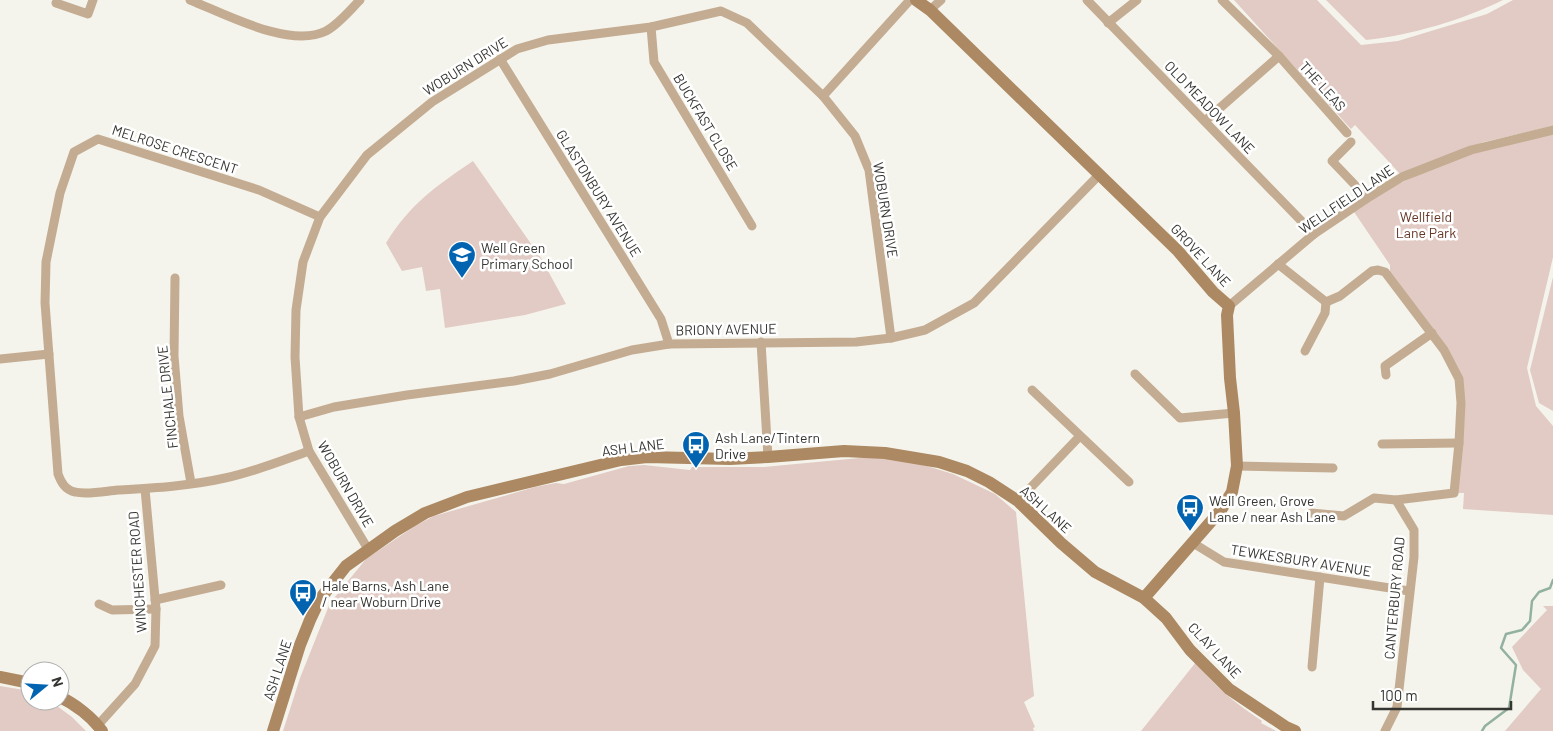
<svg xmlns="http://www.w3.org/2000/svg" width="1553" height="731" viewBox="0 0 1553 731" font-family="Barlow,sans-serif">
<style>
.green{fill:#e1cbc4}
.lines{fill:none;stroke-linecap:round;stroke-linejoin:round}
.stream{stroke:#93b1a0;stroke-width:2.5}
.street{stroke:#c4ac92;stroke-width:9}
.secondary{stroke:#ac8962;stroke-width:12}
.labels{text-anchor:middle;dominant-baseline:central;stroke-width:5;stroke-linejoin:round;paint-order:stroke}
.street-label{font-size:14px;fill:#353532;stroke:#fff}
.park-label{font-size:14px;fill:#653727;stroke:#fff}
.poi-label{font-size:14px;fill:#353532;stroke:#fff;text-anchor:start}
</style>
<rect width="100%" height="100%" fill="#f5f4ec"/>
<g class="green">
<polygon points="1234,0 1317,0 1361,45 1398,41 1487,14 1513,0 1553,0 1553,126 1484,142 1400,174 1355,125 1351,129"/>
<path d="M1326,0h177c-41,20 -91,35 -137,40z"/>
<polygon points="1553,130 1553,257 1527,368 1536,406 1553,426 1553,515 1463,509 1464,493 1454,493 1459,379 1390,274 1390,265 1352,209 1366,199 1471,150"/>
<path d="M473,161l68,97 25,46 -41,11 -80,13 -5,-39 -14,2 -4,-24 -20,4 -16,-28c25,-40 49,-56 87,-82z"/>
<polygon points="1553,277 1553,411 1539,403 1530,370"/>
<polygon points="870,457 914,462 953,474 995,494 1016,512 1034,696 1024,702 1035,727 1033,728 1034,731 283,731 300,678 330,603 366,559 415,526 434,516 535,487 556,483 564,484 629,466 644,465 690,470 692,467 764,467"/>
<polygon points="1543,606 1553,606 1553,731 1505,731 1541,689 1523,670 1512,647 1547,610"/>
<path d="M1196,662c18,24 40,42 66,59l-1,2 15,8h-135z"/>
<polygon points="0,686 30,691 30,701 50,701 72,717 86,731 0,731"/>
</g>
<g class="lines">
<polyline class="stream" points="1482,731 1485,726 1509,708 1516,665 1501,648 1506,634 1522,630 1530,621 1532,601 1539,592 1550,588 1553,580"/>
<g class="street">
<path d="M190,0c35,14 100,49 136,31 13,-7 24,-21 34,-31"/>
<polyline points="1087,0 1314,234"/>
<polyline points="1222,0 1279,56 1347,133"/>
<polyline points="56,3 88,14 93,0"/>
<polyline points="930,10 941,0"/>
<polyline points="1108,23 1137,0"/>
<polyline points="651,27 654,62 752,226"/>
<polyline points="500,59 661,319 669,344"/>
<polyline points="823,96 910,0"/>
<polyline points="1205,121 1279,56"/>
<polyline points="1351,142 1332,161 1354,184 1366,199"/>
<polyline points="1278,264 1326,302 1340,296 1372,271 1378,270 1385,272 1444,350 1459,379 1461,403 1459,443 1454,493 1396,500 1374,498 1344,516 1311,513"/>
<polyline points="175,278 174,356 179,416 191,483"/>
<polyline points="1229,306 1314,234 1366,199 1402,177 1471,150 1553,130"/>
<polyline points="761,342 768,457"/>
<polyline points="1305,351 1325,313 1326,302"/>
<polyline points="0,359 49,354"/>
<polyline points="1135,374 1180,418 1234,413"/>
<polyline points="1386,375 1385,366 1432,333"/>
<polyline points="1032,390 1129,482"/>
<polyline points="299,417 334,407 407,395 514,381 550,374 632,350 669,344 856,342 891,338 925,330 974,303 1099,175"/>
<polyline points="1382,444 1459,443"/>
<path d="M309,451c-28,10 -55,21 -84,27 -35,8 -72,10 -107,12 -12,1 -31,5 -43,2 -10,-2 -14,-10 -17,-18l-13,-171 1,-41 14,-69 14,-41 24,-13 161,51 61,27"/>
<polyline points="1237,466 1333,468"/>
<polyline points="1018,501 1079,437"/>
<polyline points="1193,543 1224,562 1409,591"/>
<polyline points="368,549 309,451 299,417 295,357 296,310 303,262 320,217 367,155 432,102 517,49 548,40 651,27 721,11 747,23 823,96 855,136 869,170 891,338"/>
<polyline points="155,600 221,585"/>
<polyline points="99,604 112,610 156,609"/>
<polyline points="1312,667 1320,577"/>
<polyline points="98,725 135,684 155,646 156,609 145,489"/>
<polyline points="1385,731 1397,707 1414,557 1414,530 1396,500"/>
</g>
<g class="secondary">
<polyline points="916,0 930,10 1178,251 1213,292 1229,306 1227,315 1230,378 1234,413 1237,466 1232,492 1221,510 1144,598"/>
<polyline points="0,677 30,683"/>
<path d="M60,697c15,7 32,20 42,34"/>
<polyline points="273,731 300,645 310,620 320,599 346,566 395,531 425,513 467,497 621,460 647,457 730,459 768,457 844,451 885,453 939,462 967,471 989,482 1018,501 1061,543 1095,572 1144,598 1166,618 1190,650 1229,689 1286,727 1295,731"/>
</g>
</g>
<defs>
<symbol id="school-pin" viewBox="-11 -11 22 30"><path d="M0 17L-7.5 6A9.5 9.5 0 1 1 7.5 6Z" fill="#0264b1" stroke="#fff"/><path d="M0-5L7-2L0 1L-7-2ZM-4 1L0 2.5L4 1V4Q0 6-4 4Z" fill="#fff"/></symbol>
<symbol id="bus-pin" viewBox="-11 -11 22 30"><path d="M0 17L-7.5 6A9.5 9.5 0 1 1 7.5 6Z" fill="#0264b1" stroke="#fff"/><path d="M-5-6H5V4H4V6H2V4H-2V6H-4V4H-5ZM-3.5-4V0h7V-4ZM-3.5 1.2v1.5H-2V1.2ZM2 1.2v1.5H3.5V1.2Z" fill="#fff"/></symbol>
</defs>
<g fill-rule="evenodd">
<use href="#school-pin" x="446" y="239" width="32" height="43"/>
<use href="#bus-pin" x="680" y="429" width="32" height="43"/>
<use href="#bus-pin" x="1174" y="492" width="32" height="43"/>
<use href="#bus-pin" x="287" y="577" width="32" height="43"/>
</g>
<g class="labels">
<g class="street-label">
<text transform="translate(465 66) rotate(-32)">WOBURN DRIVE</text>
<text transform="translate(1323 86) rotate(48)">THE LEAS</text>
<text transform="translate(1210 107) rotate(46)">OLD MEADOW LANE</text>
<text transform="translate(706 122) rotate(59)">BUCKFAST CLOSE</text>
<text transform="translate(175 149) rotate(18)">MELROSE CRESCENT</text>
<text transform="translate(599 193) rotate(58)">GLASTONBURY AVENUE</text>
<text transform="translate(1346 199) rotate(-34)">WELLFIELD LANE</text>
<text transform="translate(886 210) rotate(81)">WOBURN DRIVE</text>
<text transform="translate(1201 255) rotate(47)">GROVE LANE</text>
<text transform="translate(726 329) rotate(-1)">BRIONY AVENUE</text>
<text transform="translate(167 397) rotate(-96)">FINCHALE DRIVE</text>
<text transform="translate(633 447) rotate(-7)">ASH LANE</text>
<text transform="translate(346 484) rotate(60)">WOBURN DRIVE</text>
<text transform="translate(1046 509) rotate(42)">ASH LANE</text>
<text transform="translate(1301 560) rotate(9)">TEWKESBURY AVENUE</text>
<text transform="translate(137 572) rotate(-94)">WINCHESTER ROAD</text>
<text transform="translate(1394 598) rotate(-85)">CANTERBURY ROAD</text>
<text transform="translate(1215 650) rotate(47)">CLAY LANE</text>
<text transform="translate(277 670) rotate(-72)">ASH LANE</text>
</g>
<g class="park-label">
<text x="1426" y="216">Wellfield<tspan x="1426" dy="16">Lane Park</tspan></text>
</g>
<g class="poi-label">
<text x="481" y="247">Well Green<tspan x="481" dy="16">Primary School</tspan></text>
<text x="715" y="437">Ash Lane/Tintern<tspan x="715" dy="16">Drive</tspan></text>
<text x="1209" y="500">Well Green, Grove<tspan x="1209" dy="16">Lane / near Ash Lane</tspan></text>
<text x="322" y="585">Hale Barns, Ash Lane<tspan x="322" dy="16">/ near Woburn Drive</tspan></text>
</g>
</g>
<g transform="translate(45 686) rotate(72)"><circle r="24" fill="#ffffff" stroke="#aeaead"/>
<path d="M0-4L9 19L0 12L-9 19Z" fill="#0264b1"/>
<text y="-8" font-size="14" font-weight="bold" text-anchor="middle" fill="#353532">N</text>
</g>
<path d="M1373 701v8h138v-8" fill="none" stroke="#353532" stroke-width="2.5"/>
<text x="1380" y="701" font-size="15" fill="#353532" stroke="#ffffff" stroke-width="4" paint-order="stroke">100 m</text>
</svg>
